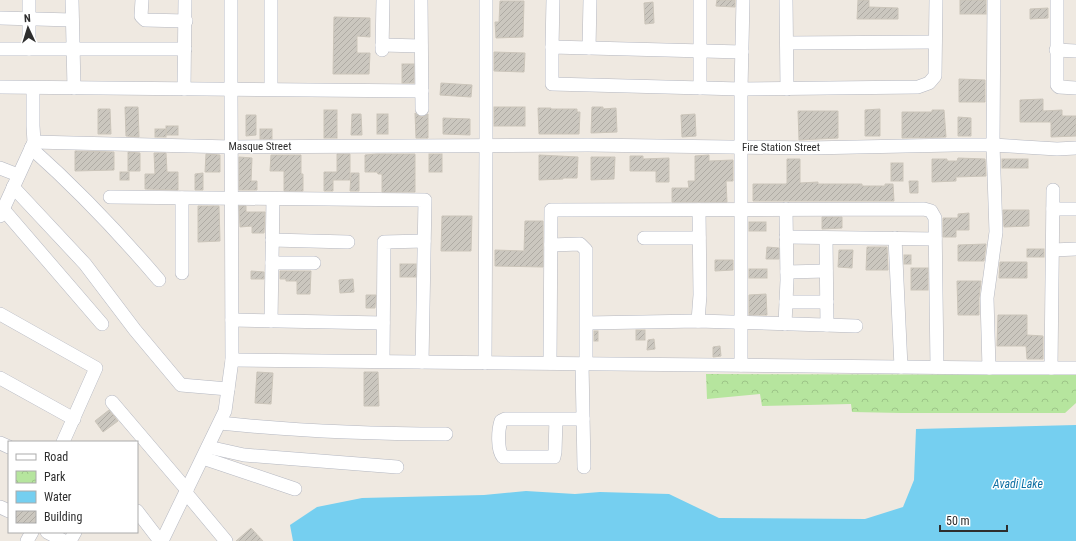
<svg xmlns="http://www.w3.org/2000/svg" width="1076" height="541" viewBox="0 0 1076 541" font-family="'Roboto Condensed',sans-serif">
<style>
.park{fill:url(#park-crowns)}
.water{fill:#75cff0}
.building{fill:url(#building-hatch);stroke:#cbc5ba}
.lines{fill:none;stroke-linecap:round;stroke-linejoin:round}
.minor-casing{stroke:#b4b7c1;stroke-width:14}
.minor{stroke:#fff;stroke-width:13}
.labels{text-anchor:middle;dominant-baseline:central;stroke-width:3;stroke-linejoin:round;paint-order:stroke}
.street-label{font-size:11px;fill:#2e2e2e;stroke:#fff}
.water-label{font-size:12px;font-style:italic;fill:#0d6fa3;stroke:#fff}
</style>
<defs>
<pattern id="park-crowns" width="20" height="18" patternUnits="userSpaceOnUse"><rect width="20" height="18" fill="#b6e59e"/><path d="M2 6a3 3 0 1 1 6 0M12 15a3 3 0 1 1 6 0" fill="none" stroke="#9dc588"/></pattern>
<pattern id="building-hatch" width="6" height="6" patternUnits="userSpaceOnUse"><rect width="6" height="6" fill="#cbc7bf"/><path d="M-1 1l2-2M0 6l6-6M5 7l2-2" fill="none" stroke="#afaba4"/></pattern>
</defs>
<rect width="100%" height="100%" fill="#efe9e1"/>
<polygon class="park" points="706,374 1076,375 1076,403 1065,413 901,413 852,412 851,404 762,406 760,394 707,399"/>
<polygon class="water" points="1076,425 1076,541 293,541 290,525 317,507 362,498 484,495 526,491 575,494 600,492 669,494 719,518 865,519 903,507 914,480 916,429"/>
<g class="building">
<polygon points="717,0 735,0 735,7 716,6"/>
<polygon points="858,0 869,0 869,7 898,8 898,19 857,19"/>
<rect x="960" y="0" width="26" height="14"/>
<polygon points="500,1 524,1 523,37 496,38 495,22 499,22"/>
<polygon points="653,2 654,23 645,24 644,3"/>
<polygon points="1048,8 1048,18 1030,19 1030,9"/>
<polygon points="334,17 370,18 370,37 357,36 357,53 370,53 369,74 333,74"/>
<polygon points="494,52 525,53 524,72 494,71"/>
<rect x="402" y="64" width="12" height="19"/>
<polygon points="959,79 985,80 985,102 959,102"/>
<polygon points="441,83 472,85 471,97 440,95"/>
<polygon points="1043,99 1043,111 1062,110 1062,116 1076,116 1076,136 1051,137 1051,122 1020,122 1020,100"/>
<polygon points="125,107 138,107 139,137 126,136"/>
<rect x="494" y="107" width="31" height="19"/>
<polygon points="592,107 603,107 603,109 616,108 617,132 591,133"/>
<polygon points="538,108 551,108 551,109 577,109 577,112 580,112 579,134 539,134"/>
<polygon points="98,109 110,109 111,134 98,134"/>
<polygon points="880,109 880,136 865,136 865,110"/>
<rect x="324" y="110" width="13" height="28"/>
<polygon points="932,110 944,110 946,137 902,138 902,112 932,112"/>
<polygon points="798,111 838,111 838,138 799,140"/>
<polygon points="415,113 422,117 428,114 428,138 416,138"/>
<polygon points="352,114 361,114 362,135 351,135"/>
<rect x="377" y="114" width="11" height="20"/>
<polygon points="695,114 696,136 682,137 681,115"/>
<polygon points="246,115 256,115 256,135 246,136"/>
<polygon points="958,117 971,118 971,136 958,136"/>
<polygon points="443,118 470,119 470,135 443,134"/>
<rect x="166" y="126" width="12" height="9"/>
<rect x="155" y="129" width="11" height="8"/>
<rect x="260" y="129" width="12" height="10"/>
<polygon points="75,151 114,152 114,170 75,171"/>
<polygon points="128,152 140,153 140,171 128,171"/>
<polygon points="154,153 166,153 167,172 178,172 178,190 145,189 145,174 155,174"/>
<polygon points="206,154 220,155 220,172 205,172"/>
<polygon points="337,154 350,154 350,180 333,180 333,191 324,191 324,172 337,172"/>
<polygon points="377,154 415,154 415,192 382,192 382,174 378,174 377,172 365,172 365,155"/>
<rect x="429" y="154" width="13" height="18"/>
<polygon points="271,155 301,155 301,174 303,174 303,191 284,191 284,171 270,171"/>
<polygon points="539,155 578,157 577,178 563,178 563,179 539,180"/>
<polygon points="709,155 709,161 733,160 733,181 726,181 727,202 672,202 672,188 689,188 688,181 695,181 695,156"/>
<polygon points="630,156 643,156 643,159 669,158 669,182 656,182 656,171 630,171"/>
<polygon points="239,157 252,158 251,181 257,181 257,190 239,190"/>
<polygon points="591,157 615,157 614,179 591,180"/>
<polygon points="958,158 985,159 986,176 956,177 956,181 932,182 932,159 947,159 947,161 957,161"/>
<polygon points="787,159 800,159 800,183 818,182 818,184 862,184 862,186 885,186 885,184 893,184 894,201 753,201 753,184 786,184 787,183"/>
<rect x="1002" y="159" width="26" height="9"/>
<rect x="891" y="163" width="12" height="18"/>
<rect x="120" y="172" width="9" height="8"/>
<polygon points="203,173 203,190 195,190 195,174"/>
<polygon points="351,173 359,173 359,191 350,191"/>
<polygon points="909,181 918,181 918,193 910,193"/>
<polygon points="198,206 219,206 220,241 198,242"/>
<polygon points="239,206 246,206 246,212 265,212 264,233 252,233 252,226 240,227"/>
<polygon points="1003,210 1029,210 1029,226 1004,227"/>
<polygon points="969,213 969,230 956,230 956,237 943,237 943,218 958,218 958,214"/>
<polygon points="442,216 472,216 471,251 441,251"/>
<polygon points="822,217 842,217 842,228 822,229"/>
<polygon points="525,221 543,221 543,267 495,266 495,250 524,251"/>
<rect x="749" y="222" width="17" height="9"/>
<polygon points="986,244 984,261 958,261 958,245"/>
<polygon points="767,247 779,248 779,259 766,259"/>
<polygon points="867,247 887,247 888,270 866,270"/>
<rect x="1027" y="249" width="17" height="8"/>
<polygon points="839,250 853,250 852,268 838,267"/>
<rect x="904" y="255" width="7" height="9"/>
<polygon points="715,260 733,260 733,270 715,271"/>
<polygon points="1000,262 1027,262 1027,278 999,278"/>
<rect x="400" y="264" width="16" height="13"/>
<rect x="911" y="268" width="17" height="22"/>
<rect x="749" y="269" width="18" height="9"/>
<polygon points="251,271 264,272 264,279 251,279"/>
<polygon points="280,271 311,271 310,294 297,294 297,281 286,281 286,279 280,279"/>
<polygon points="353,279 354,292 340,293 339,280"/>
<polygon points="957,281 981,281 979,298 979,315 958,315"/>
<polygon points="766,294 767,315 749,315 749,295"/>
<polygon points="366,295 376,295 375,308 366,308"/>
<polygon points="998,315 1027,315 1027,335 1043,336 1043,359 1027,359 1026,346 997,346"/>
<rect x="636" y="330" width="9" height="10"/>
<rect x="594" y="331" width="4" height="10"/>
<polygon points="654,339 655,349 647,350 648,340"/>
<polygon points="720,346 721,356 713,357 713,347"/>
<polygon points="257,372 273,373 271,404 255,403"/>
<polygon points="364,372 378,372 379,406 364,406"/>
<polygon points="109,410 118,421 103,432 95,421"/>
<polygon points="251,528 263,541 236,541"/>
</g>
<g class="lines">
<defs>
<g id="minor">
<polyline points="29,0 29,49"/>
<polyline points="72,0 74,88"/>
<polyline points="142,0 141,16 145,20 186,21"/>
<polyline points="421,0 422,109"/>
<polyline points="700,0 700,88"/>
<polyline points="786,0 787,89"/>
<polyline points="1057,0 1057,85 1059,87 1076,88"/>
<polyline points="0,18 72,20"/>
<polyline points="787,43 935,42"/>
<polyline points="382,45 421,46"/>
<polyline points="552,47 553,0"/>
<polyline points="589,48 590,0"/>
<polyline points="0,49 185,49"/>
<polyline points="382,50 383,0"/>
<polyline points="1056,50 1076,51"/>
<polyline points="742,52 552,47 552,84 741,89 918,87 929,83 935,76 936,0"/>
<polyline points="0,87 422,91"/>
<polyline points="184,89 185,0"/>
<polyline points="271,89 271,0"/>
<polyline points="34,142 231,147 588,145 809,148 954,145 993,145 1057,149 1076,148"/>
<path d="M31,148c46,41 88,85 128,132"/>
<polyline points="0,168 18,175"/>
<polyline points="13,187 85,264 135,330 181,385 228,389"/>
<polyline points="110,197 425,200 422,362"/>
<polyline points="182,198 182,273"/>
<polyline points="3,209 102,324"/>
<polyline points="1053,209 1076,209"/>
<polyline points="0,216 34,142 33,126 33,88"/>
<polyline points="786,237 935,239"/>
<polyline points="644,238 699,238"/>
<polyline points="826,238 827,325"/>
<polyline points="895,238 901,367"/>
<polyline points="272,240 348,242"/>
<polyline points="551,245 580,244 586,250 586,364"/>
<polyline points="1053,250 1076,249"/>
<polyline points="272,263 314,263"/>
<polyline points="787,272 826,271"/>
<polyline points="786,302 827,302"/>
<polyline points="0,314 96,368 63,442"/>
<polyline points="232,320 383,323"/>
<polyline points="271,321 273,199"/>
<polyline points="698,321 700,295 699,210"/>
<polyline points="587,323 698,321 856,326"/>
<polyline points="785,324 787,280 786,209"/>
<polyline points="232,360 989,368 987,298 996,232 993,145 994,0"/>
<polyline points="383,361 384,242 424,241"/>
<polyline points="485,363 486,146 486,0"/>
<polyline points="550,363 551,210 924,209 931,211 935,218 937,367"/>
<polyline points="582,364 584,467"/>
<polyline points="741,365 741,89 743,0"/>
<polyline points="989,368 1076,368"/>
<polyline points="1051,368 1053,190"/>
<polyline points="0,378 74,419"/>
<polyline points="112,402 187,490"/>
<path d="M556,419l-1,33 -1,5h-51c-6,-7 -5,-27 -2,-36l4,-2h78"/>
<path d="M220,423c75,8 150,11 226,11"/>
<polyline points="0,443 9,447"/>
<polyline points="208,447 244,455 397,467"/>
<polyline points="203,458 295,489"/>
<polyline points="186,493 226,541"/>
<polyline points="0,507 9,511"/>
<polyline points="137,511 160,541"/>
<polyline points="47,532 64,541"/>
<polyline points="27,541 32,532"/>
<polyline points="70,541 75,532"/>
<polyline points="162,541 225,411 232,360 231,93 231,0"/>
</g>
</defs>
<use href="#minor" class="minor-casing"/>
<use href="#minor" class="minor"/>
</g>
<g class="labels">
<g class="street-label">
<text x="260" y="146">Masque Street</text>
<text x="781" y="147">Fire Station Street</text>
</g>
<g class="water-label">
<text x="1018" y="484">Avadi Lake</text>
</g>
</g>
<rect x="8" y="441" width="130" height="92" fill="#ffffff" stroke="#ababab"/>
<rect x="16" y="454" width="20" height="6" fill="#ffffff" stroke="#ababab"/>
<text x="44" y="461" font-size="12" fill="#2e2e2e">Road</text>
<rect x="16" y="471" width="20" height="12" fill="url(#park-crowns)" stroke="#ababab"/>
<text x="44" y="481" font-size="12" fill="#2e2e2e">Park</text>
<rect x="16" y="491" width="20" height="12" fill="#75cff0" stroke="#ababab"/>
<text x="44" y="501" font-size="12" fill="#2e2e2e">Water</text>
<rect x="16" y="511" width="20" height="12" fill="url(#building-hatch)" stroke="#ababab"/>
<text x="44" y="521" font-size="12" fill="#2e2e2e">Building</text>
<g transform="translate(28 28) rotate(356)" stroke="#ffffff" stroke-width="3" paint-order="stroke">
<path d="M0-3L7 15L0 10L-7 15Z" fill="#2e2e2e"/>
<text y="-6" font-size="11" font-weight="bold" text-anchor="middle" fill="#2e2e2e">N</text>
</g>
<path d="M940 525v6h67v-6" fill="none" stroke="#2e2e2e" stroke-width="2"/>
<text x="946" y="525" font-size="12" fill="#2e2e2e" stroke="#ffffff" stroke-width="3" paint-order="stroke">50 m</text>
</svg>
